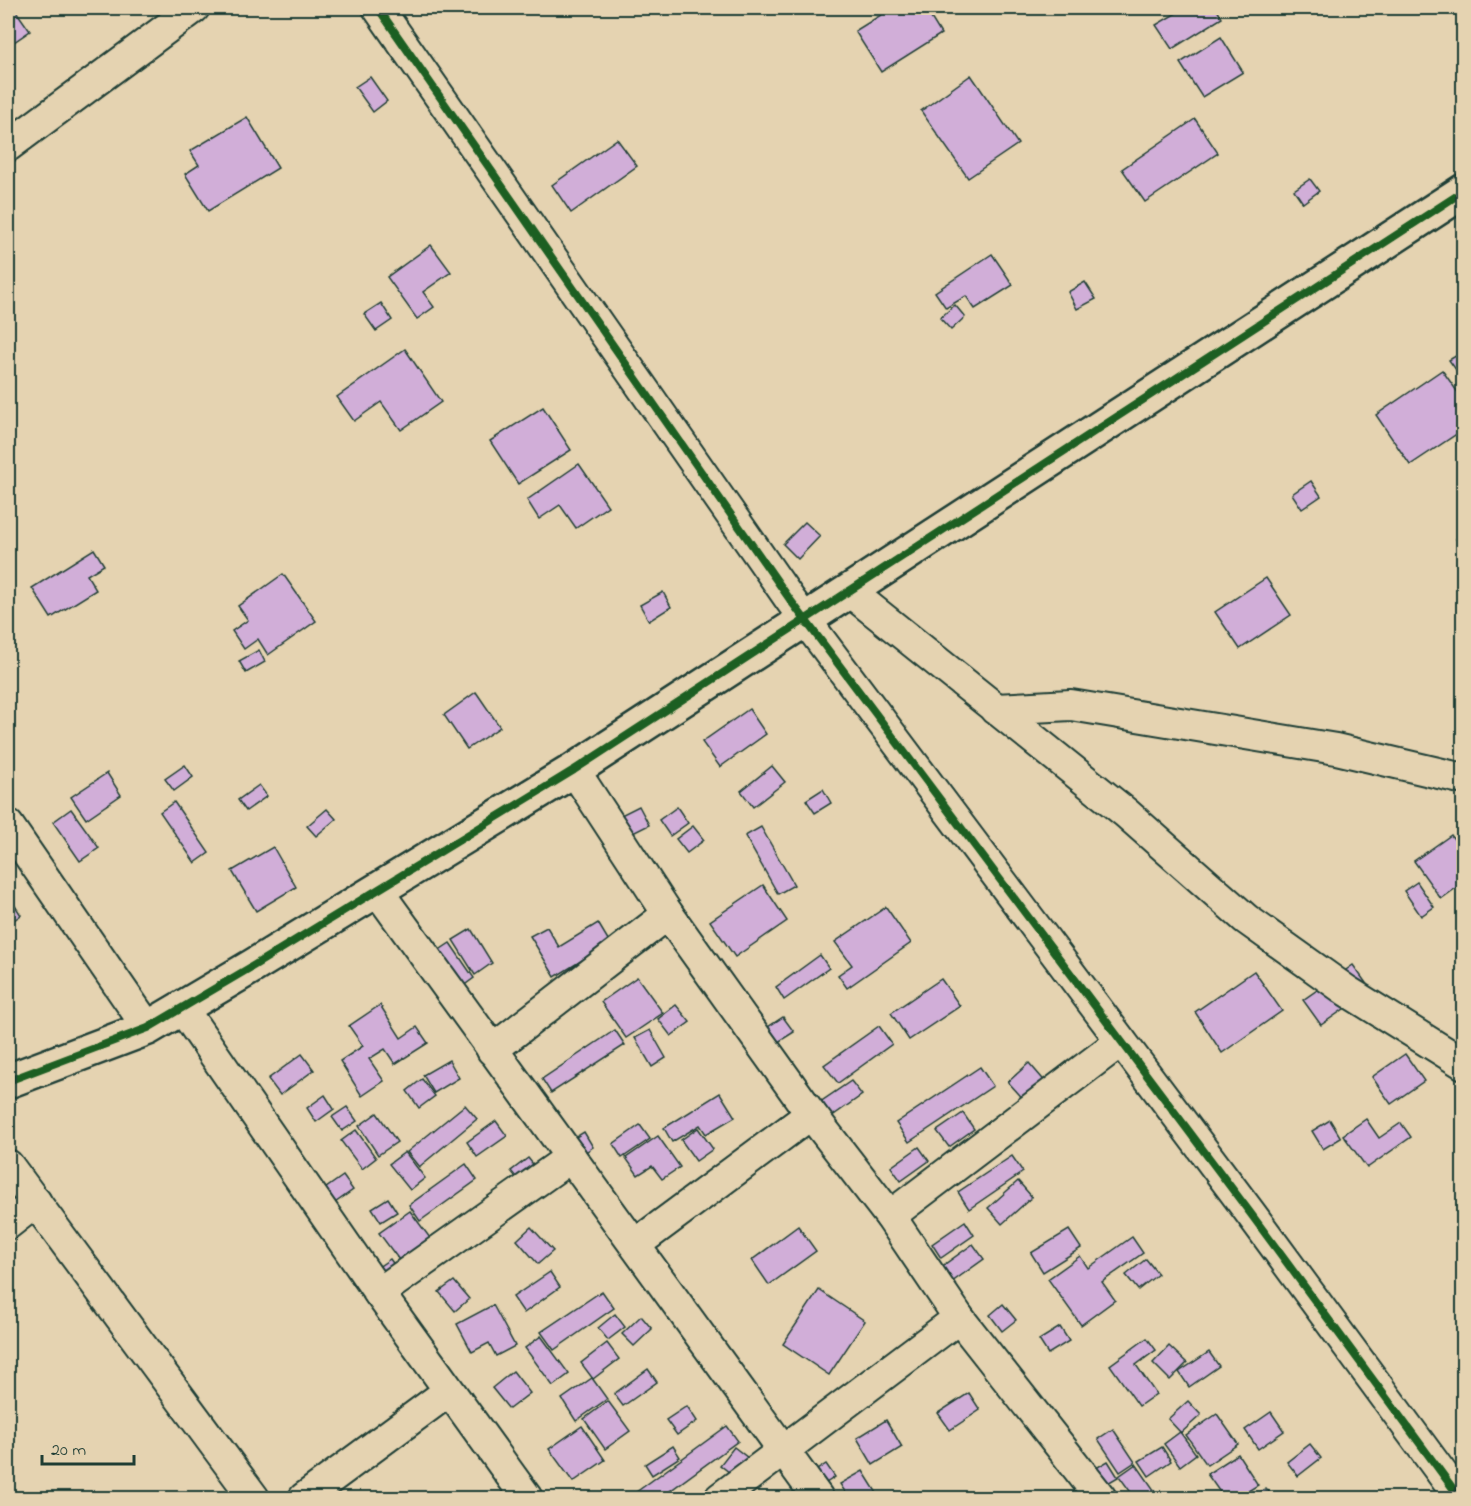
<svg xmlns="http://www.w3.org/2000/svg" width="1471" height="1506" viewBox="0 0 1471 1506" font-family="'Indie Flower',sans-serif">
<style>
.building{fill:#d1aed8;stroke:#1f3d34;stroke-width:1.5}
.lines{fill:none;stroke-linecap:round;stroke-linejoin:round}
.minor-casing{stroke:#1f3d34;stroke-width:34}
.tertiary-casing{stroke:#1f3d34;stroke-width:38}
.minor{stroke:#e5d3b1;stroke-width:30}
.tertiary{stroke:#e5d3b1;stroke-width:33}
.cycleway-casing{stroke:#e5d3b1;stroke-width:11}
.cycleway{stroke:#1b5e20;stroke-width:8}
</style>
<rect width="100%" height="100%" fill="#e5d3b1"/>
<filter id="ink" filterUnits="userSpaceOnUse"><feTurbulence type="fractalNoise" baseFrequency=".0167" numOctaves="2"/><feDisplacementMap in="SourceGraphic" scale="12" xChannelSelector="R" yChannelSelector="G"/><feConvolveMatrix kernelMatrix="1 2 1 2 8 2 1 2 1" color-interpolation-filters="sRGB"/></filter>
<g filter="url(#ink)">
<g class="building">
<polygon points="8,8 14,8 30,31 8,46"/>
<polygon points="892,8 925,8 941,34 881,72 855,31"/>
<polygon points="1185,8 1216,8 1222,18 1172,49 1156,25"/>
<polygon points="1221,37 1243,72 1202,97 1180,63"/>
<polygon points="971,75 1018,144 968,178 921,111"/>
<polygon points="370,77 387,101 373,112 355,87"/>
<polygon points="247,117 278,168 208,211 185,174 199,165 190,151"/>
<polygon points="1195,119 1218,153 1145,202 1122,169"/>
<polygon points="617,139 637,166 571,213 552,185"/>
<polygon points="1310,179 1319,191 1303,203 1294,190"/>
<polygon points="431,245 451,272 423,292 434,307 417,319 387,277"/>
<polygon points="992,254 1013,285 975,309 966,296 946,308 935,292"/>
<polygon points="1085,282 1096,299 1077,309 1068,292"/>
<polygon points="381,303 392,320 376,331 364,314"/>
<polygon points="955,305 965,317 951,330 940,318"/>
<polygon points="405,349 441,402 401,430 381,402 354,421 337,397"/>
<polygon points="1464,351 1464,381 1449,360"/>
<polygon points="1442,370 1464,401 1464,429 1410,465 1376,415"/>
<polygon points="543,407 571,450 518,484 490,441"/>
<polygon points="579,464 608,506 576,528 560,505 539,519 527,500"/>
<polygon points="1311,481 1321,496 1302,509 1292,494"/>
<polygon points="805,522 820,536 798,559 783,544"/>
<polygon points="1464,534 1464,550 1456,539"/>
<polygon points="94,549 104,565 87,575 96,590 51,618 32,588"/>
<polygon points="283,574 316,621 268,655 258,639 244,649 232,631 248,620 238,606"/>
<polygon points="1266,578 1291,615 1240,649 1215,612"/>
<polygon points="663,592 671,607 649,621 640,605"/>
<polygon points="259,650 265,662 246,673 239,661"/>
<polygon points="476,692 500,727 467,749 444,715"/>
<polygon points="749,709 766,734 720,767 702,742"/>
<polygon points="185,765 193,777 174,791 165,779"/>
<polygon points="772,766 785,782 753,807 741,791"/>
<polygon points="107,773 121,795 86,819 71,797"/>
<polygon points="259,785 267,796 246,811 238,800"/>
<polygon points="823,789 831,803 815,813 806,800"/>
<polygon points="174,802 209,853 195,863 160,812"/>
<polygon points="639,806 649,825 631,834 621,815"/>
<polygon points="677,807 688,823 670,836 659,820"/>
<polygon points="71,809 99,848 80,861 53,822"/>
<polygon points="327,809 336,819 316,836 307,826"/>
<polygon points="693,826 704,840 687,853 676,839"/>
<polygon points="761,827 794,885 778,894 745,836"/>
<polygon points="1451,835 1464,853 1464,882 1441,899 1414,861"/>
<polygon points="273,847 296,887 256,911 232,871"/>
<polygon points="1417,882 1434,907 1421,916 1404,891"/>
<polygon points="763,885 787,921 735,957 710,921"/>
<polygon points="8,895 21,915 8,924"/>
<polygon points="886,907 911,943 847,988 838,975 852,965 835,942"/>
<polygon points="598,923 610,943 555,977 530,936 547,927 559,947"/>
<polygon points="471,929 492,963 475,975 453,940"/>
<polygon points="450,943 474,978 459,989 435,953"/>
<polygon points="820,955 829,968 784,1000 776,987"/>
<polygon points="1353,965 1371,990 1321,1025 1303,1000"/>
<polygon points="1254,971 1282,1011 1222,1053 1195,1012"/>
<polygon points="637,977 663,1013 626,1038 601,1002"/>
<polygon points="941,979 960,1006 909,1040 891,1013"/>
<polygon points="380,1005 401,1038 417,1027 428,1043 395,1064 385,1049 369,1059 384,1081 362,1096 340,1061 363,1046 349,1026"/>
<polygon points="676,1005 690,1022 671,1036 658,1019"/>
<polygon points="783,1017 794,1032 775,1044 765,1029"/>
<polygon points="879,1026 892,1044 838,1083 824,1065"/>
<polygon points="615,1030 625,1045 551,1093 542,1079"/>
<polygon points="650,1030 666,1058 652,1067 635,1038"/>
<polygon points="302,1054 314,1070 280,1095 268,1079"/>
<polygon points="1405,1054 1424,1081 1391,1104 1372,1077"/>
<polygon points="449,1060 459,1078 434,1093 423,1075"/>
<polygon points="1029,1063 1048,1085 1028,1104 1008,1082"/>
<polygon points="980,1067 993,1086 909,1142 896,1123"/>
<polygon points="422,1079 435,1096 419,1108 407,1091"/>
<polygon points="851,1081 862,1095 821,1124 810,1109"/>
<polygon points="720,1093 735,1117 706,1134 700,1125 672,1142 664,1128"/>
<polygon points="325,1095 334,1109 316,1122 307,1108"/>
<polygon points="465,1105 477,1119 419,1167 407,1152"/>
<polygon points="347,1107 357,1121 342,1131 332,1117"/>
<polygon points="377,1113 397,1142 378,1155 359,1126"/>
<polygon points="963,1113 974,1129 949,1147 937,1131"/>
<polygon points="1366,1119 1379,1138 1401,1123 1411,1137 1367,1168 1343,1135"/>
<polygon points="1330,1120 1341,1138 1323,1149 1312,1131"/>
<polygon points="496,1121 507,1136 477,1157 467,1142"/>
<polygon points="640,1125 650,1139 622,1158 613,1144"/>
<polygon points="698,1128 713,1149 696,1161 681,1140"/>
<polygon points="356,1130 376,1158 362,1169 341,1141"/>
<polygon points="584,1132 593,1147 575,1159 566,1143"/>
<polygon points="658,1136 680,1167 662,1179 652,1166 638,1175 626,1158"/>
<polygon points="919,1147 929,1161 901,1181 891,1167"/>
<polygon points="405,1152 425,1178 410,1190 389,1164"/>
<polygon points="1012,1156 1023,1172 969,1209 958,1192"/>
<polygon points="528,1158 541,1174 524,1187 511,1171"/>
<polygon points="466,1164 477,1180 420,1221 409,1205"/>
<polygon points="343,1176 353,1190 332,1205 322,1191"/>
<polygon points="1018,1181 1032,1197 1002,1224 988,1208"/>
<polygon points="388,1198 397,1212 381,1222 372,1208"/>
<polygon points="410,1211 436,1246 405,1268 379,1233"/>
<polygon points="965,1221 974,1235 941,1258 932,1244"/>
<polygon points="798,1226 816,1251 769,1285 752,1260"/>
<polygon points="531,1227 553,1251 538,1264 517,1240"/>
<polygon points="1069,1230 1081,1248 1043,1272 1031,1253"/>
<polygon points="1132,1237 1143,1253 1102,1282 1115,1300 1081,1325 1048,1279 1080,1256 1088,1268"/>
<polygon points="973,1244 984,1259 952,1282 941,1267"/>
<polygon points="390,1259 400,1273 384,1283 374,1270"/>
<polygon points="1146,1259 1158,1274 1138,1290 1126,1275"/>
<polygon points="550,1272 560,1287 524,1313 513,1297"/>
<polygon points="454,1281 469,1299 455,1311 439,1292"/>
<polygon points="819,1290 865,1321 829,1375 783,1344"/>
<polygon points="602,1291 614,1308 554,1350 541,1332"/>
<polygon points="1003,1304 1016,1320 1002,1331 990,1315"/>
<polygon points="493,1305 515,1346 496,1356 489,1343 472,1352 457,1324"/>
<polygon points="615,1314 625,1327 608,1340 598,1328"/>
<polygon points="641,1316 652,1329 634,1346 622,1334"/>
<polygon points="1060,1327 1069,1341 1048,1354 1039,1340"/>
<polygon points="541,1336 569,1374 553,1386 525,1348"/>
<polygon points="1147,1338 1156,1350 1136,1365 1156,1394 1139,1406 1110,1365"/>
<polygon points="607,1343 619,1359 593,1379 581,1363"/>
<polygon points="1169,1346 1187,1363 1170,1380 1153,1363"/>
<polygon points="1464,1350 1464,1369 1455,1356"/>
<polygon points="1209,1352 1219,1366 1189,1387 1179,1372"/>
<polygon points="648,1369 657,1382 623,1406 614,1394"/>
<polygon points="513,1371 530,1393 509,1409 492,1388"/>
<polygon points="592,1378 607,1399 576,1421 562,1399"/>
<polygon points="969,1393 980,1410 950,1430 938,1413"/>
<polygon points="608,1401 630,1431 605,1449 584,1419"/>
<polygon points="1188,1401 1201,1415 1181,1433 1168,1419"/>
<polygon points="687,1406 697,1421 677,1435 666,1420"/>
<polygon points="1271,1412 1284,1431 1258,1449 1245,1430"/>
<polygon points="1217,1414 1238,1444 1207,1465 1186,1435"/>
<polygon points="886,1420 902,1447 873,1465 857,1438"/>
<polygon points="582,1426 605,1460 573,1482 549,1449"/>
<polygon points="727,1426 738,1441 670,1491 675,1498 628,1498"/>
<polygon points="1113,1429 1135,1462 1120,1472 1098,1439"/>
<polygon points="1180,1432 1196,1454 1180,1466 1164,1444"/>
<polygon points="1310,1444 1321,1458 1298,1476 1287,1462"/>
<polygon points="673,1446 680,1457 652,1475 645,1464"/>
<polygon points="734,1447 748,1458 734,1476 720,1465"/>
<polygon points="1162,1447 1171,1461 1149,1476 1139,1461"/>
<polygon points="1238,1454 1258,1485 1237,1498 1224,1498 1207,1474"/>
<polygon points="1108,1461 1118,1477 1089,1494 1079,1478"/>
<polygon points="826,1464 835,1477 820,1487 811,1474"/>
<polygon points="1136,1464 1159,1497 1156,1498 1135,1498 1119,1476"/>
<polygon points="863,1471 880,1498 849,1498 840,1484"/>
<polygon points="1266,1488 1274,1498 1252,1498"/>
</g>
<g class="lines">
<defs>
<g id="minor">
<polyline points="378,8 791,601 1251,1214 1460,1498"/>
<polyline points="8,146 194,8"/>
<polyline points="849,591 1126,813 1246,919 1347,991 1464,1064"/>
<polyline points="995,709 1071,705 1336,749 1464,779"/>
<polyline points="574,770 668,914 811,1114 890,1216 959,1318 1101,1498"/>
<polyline points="8,825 148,1028"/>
<polyline points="377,890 818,1498"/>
<polyline points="182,1008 379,1293 527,1498"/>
<polyline points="492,1050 668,914"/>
<polyline points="8,1165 254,1498"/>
<polyline points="890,1216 1121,1041"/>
<polyline points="8,1224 36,1202"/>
<polyline points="636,1244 811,1114"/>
<polyline points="379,1293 571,1157"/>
<polyline points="304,1498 449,1391"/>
<polyline points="720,1498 959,1318"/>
</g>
<polyline id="tertiary" points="8,1081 148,1028 253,966 574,770 1464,191"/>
</defs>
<use href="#minor" class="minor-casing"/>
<use href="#tertiary" class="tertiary-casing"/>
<use href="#minor" class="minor"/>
<use href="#tertiary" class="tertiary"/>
<defs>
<g id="cycleway">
<polyline points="378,8 791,601 1251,1214 1460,1498"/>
<polyline points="8,1081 148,1028 253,966 574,770 1464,191"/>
</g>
</defs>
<use href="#cycleway" class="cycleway-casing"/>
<use href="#cycleway" class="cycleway"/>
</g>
</g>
<rect width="1471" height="1506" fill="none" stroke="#e5d3b1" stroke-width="30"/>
<rect x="15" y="15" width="1441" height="1476" fill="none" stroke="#1f3d34" stroke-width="2" filter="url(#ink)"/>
<path d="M42 1455v9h92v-9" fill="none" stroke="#1f3d34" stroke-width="3"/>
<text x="51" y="1455" font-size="18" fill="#1f3d34" stroke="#e5d3b1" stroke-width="4.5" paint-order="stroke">20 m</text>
</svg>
